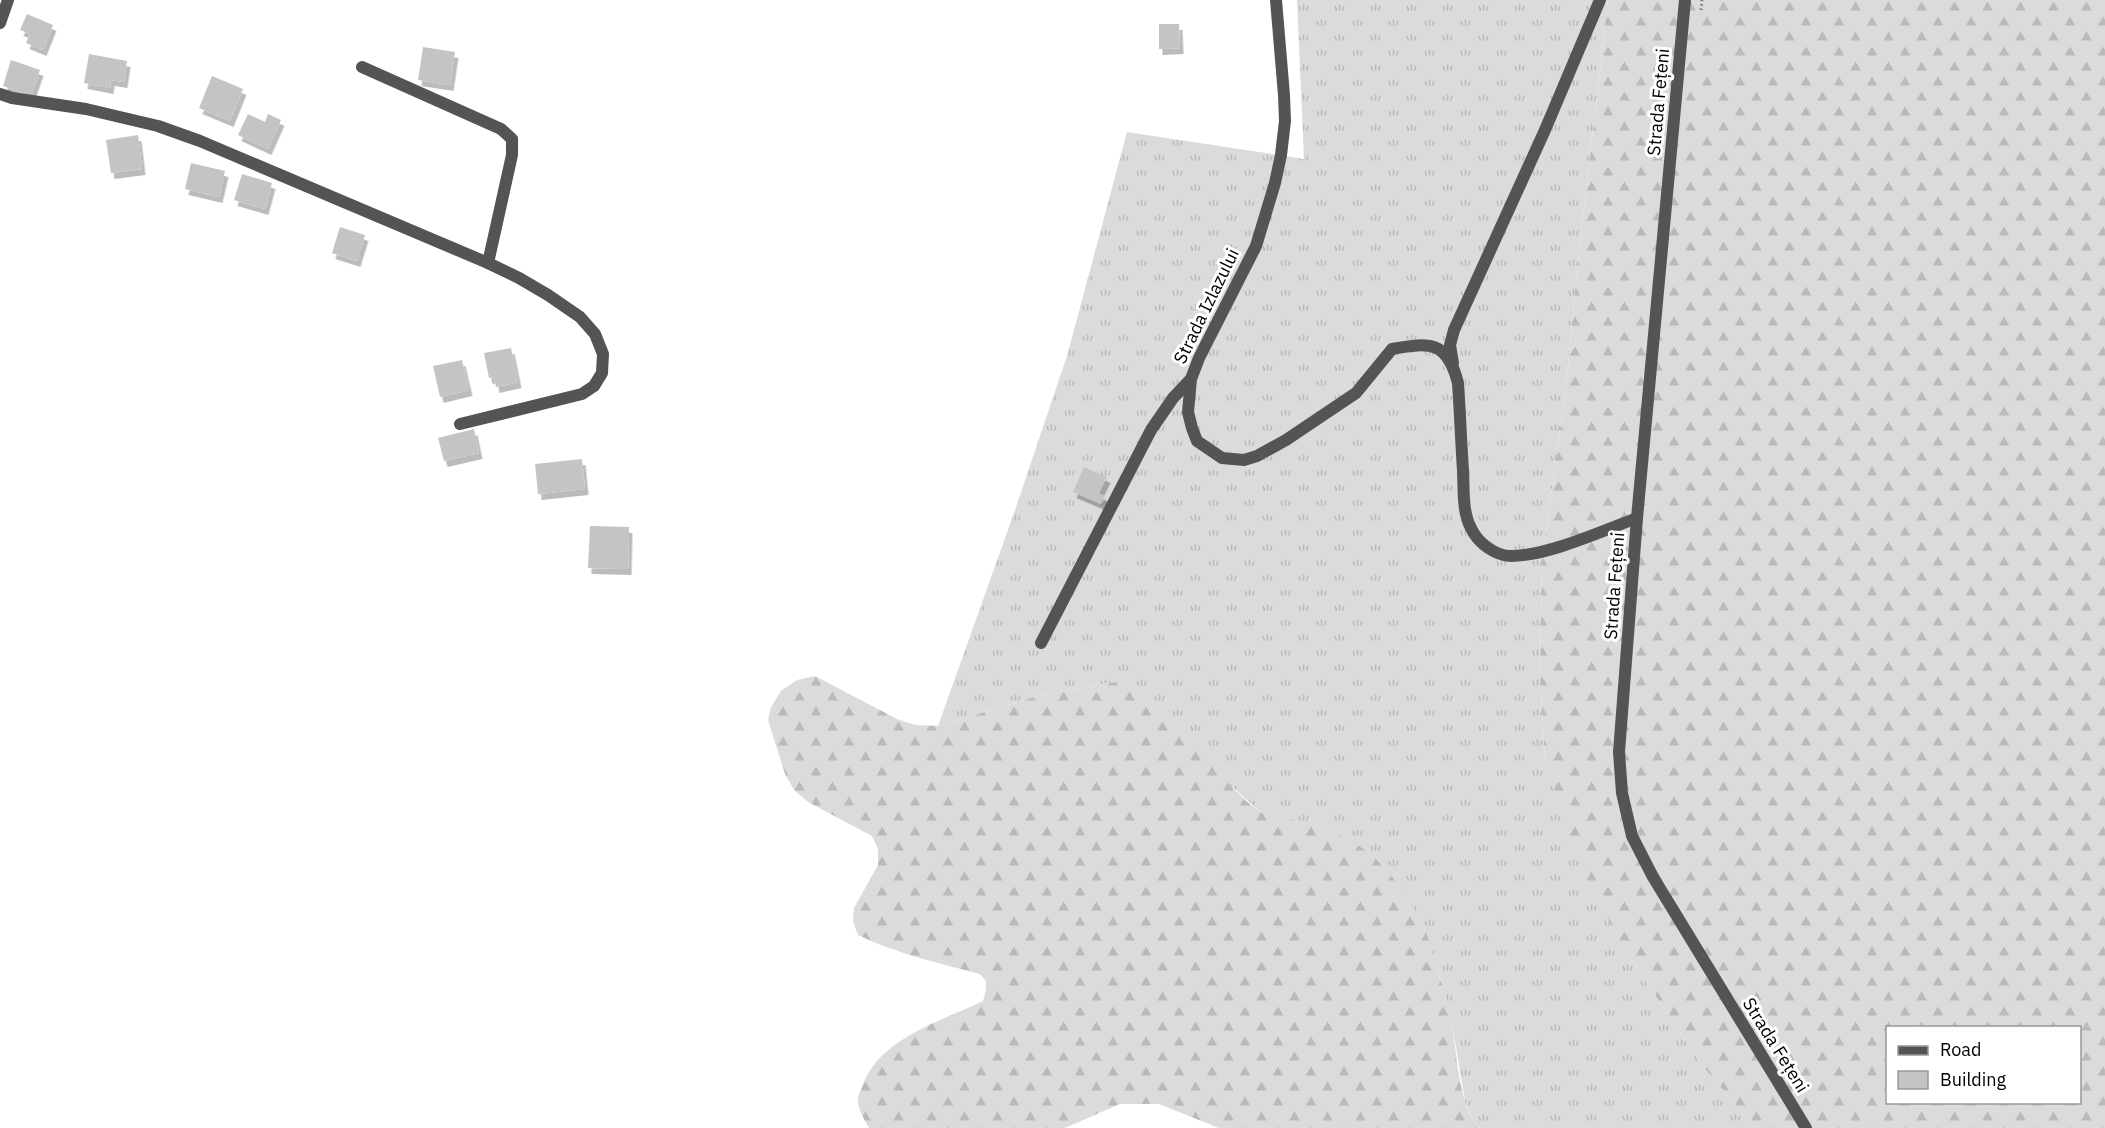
<svg xmlns="http://www.w3.org/2000/svg" width="2105" height="1128" viewBox="0 0 2105 1128" font-family="'IBM Plex Sans',sans-serif">
<style>
.grass{fill:url(#grass-tufts)}
.forest{fill:url(#forest-firs);fill-rule:evenodd}
.building{fill:#c4c4c4;filter:url(#shadow)}
.lines{fill:none;stroke-linecap:round;stroke-linejoin:round}
.path{stroke:#767676;stroke-width:3;stroke-dasharray:1.5 3;stroke-linecap:butt}
.minor{stroke:#545454;stroke-width:12}
.tertiary{stroke:#545454;stroke-width:12}
.labels{text-anchor:middle;dominant-baseline:central;stroke-width:6;stroke-linejoin:round;paint-order:stroke}
.street-label{font-size:18px;fill:#000;stroke:#fff}
</style>
<defs>
<pattern id="grass-tufts" width="24" height="20" patternUnits="userSpaceOnUse" patternTransform="scale(1.5)"><rect width="24" height="20" fill="#dbdbdb"/><path d="M3 7l-1-3M5 7V3M7 7l1-3M15 17l-1-3M17 17v-4M19 17l1-3" fill="none" stroke="#bababa"/></pattern>
<pattern id="forest-firs" width="22" height="20" patternUnits="userSpaceOnUse" patternTransform="scale(1.5)"><rect width="22" height="20" fill="#dbdbdb"/><path d="M5 1l3.5 6h-7zM16 11l3.5 6h-7z" fill="#bababa"/></pattern>
<filter id="shadow"><feDropShadow dx="3.5" dy="6" stdDeviation="0" flood-color="#0004"/></filter>
</defs>
<rect width="100%" height="100%" fill="#fff"/>
<polygon class="grass" points="1297,0 1608,0 1578,260 1566,387 1542,560 1540,677 1545,759 1624,949 1703,1066 1748,1120 1751,1128 1479,1128 1474,1122 1465,1102 1450,1010 1424,928 1393,879 1308,824 1273,818 1257,809 1115,682 1038,696 938,726 1014,513 1067,356 1127,132 1304,159"/>
<g class="forest">
<path d="M1608,0h497v1128h-354l-3,-8 -45,-54 -79,-117 -52,-101 -27,-89 -5,-82 2,-117 24,-173 12,-127zM1888,1028h192v74h-192z"/>
<path d="M815,676l82,43 18,6 23,1 100,-30 77,-14c33,5 97,85 123,111 25,26 36,23 68,30 36,8 64,26 87,55 11,14 23,33 31,50 7,15 10,32 15,48 4,11 8,22 11,34 7,33 6,93 29,118h-260l-60,-24h-39l-55,24h-196c-5,-9 -12,-20 -11,-31 1,-4 4,-9 5,-13 18,-46 78,-63 120,-83l3,-11v-9l-6,-7c-41,-11 -83,-20 -122,-39l-5,-14 1,-13 24,-43v-16l-6,-13 -64,-34 -14,-12 -9,-16 -17,-54 3,-13 10,-16 16,-11z"/>
</g>
<g class="building">
<polygon points="27,14 53,25 43,50 26,43 30,34 20,30"/>
<polygon points="1159,24 1179,24 1180,48 1159,49"/>
<polygon points="423,47 455,52 450,85 418,80"/>
<polygon points="89,54 127,61 124,82 111,80 110,88 84,83"/>
<polygon points="11,60 40,70 31,96 3,86"/>
<polygon points="212,76 243,89 230,121 199,108"/>
<polygon points="248,114 265,122 268,114 281,120 268,149 238,135"/>
<polygon points="138,135 142,169 111,173 106,140"/>
<polygon points="191,163 225,171 219,197 185,189"/>
<polygon points="242,174 272,183 265,209 234,200"/>
<polygon points="340,227 365,235 357,261 332,253"/>
<polygon points="511,348 518,382 496,387 494,377 489,378 484,353"/>
<polygon points="462,360 469,390 440,397 433,366"/>
<polygon points="474,429 479,453 444,461 438,438"/>
<polygon points="582,459 585,489 538,494 535,464"/>
<polygon points="1084,467 1107,477 1099,493 1104,496 1101,504 1073,492"/>
<polygon points="590,526 629,527 628,569 588,568"/>
</g>
<g class="lines">
<polyline class="path" points="1701,10 1702,0"/>
<g class="minor">
<path d="M1276,0l8,95 1,26 -4,34 -6,28 -19,63 -57,112 -8,21 -3,33 4,16 5,13 25,17 22,2 13,-4 29,-16 70,-47 36,-44c39,-7 55,-8 66,34 2,29 3,58 5,87 1,18 -1,42 8,58 6,14 24,28 40,28 36,0 91,-25 126,-38"/>
<polyline points="0,23 8,0"/>
<polyline points="362,67 501,129 512,139 512,155 488,263"/>
<polyline points="0,94 12,98 86,109 158,126 200,141 488,263 519,278 548,295 580,317 595,334 603,354 602,373 594,386 582,394 460,424"/>
<polyline points="1453,363 1450,345 1454,330 1545,130 1600,0"/>
<polyline points="1041,643 1151,430 1173,398 1191,379"/>
</g>
<polyline class="tertiary" points="1685,0 1637,518 1619,752 1622,793 1632,836 1653,877 1806,1128"/>
</g>
<g class="labels">
<g class="street-label">
<text transform="translate(1658 102) rotate(-85)">Strada Fețeni</text>
<text transform="translate(1206 306) rotate(-64)">Strada Izlazului</text>
<text transform="translate(1614 586) rotate(-86)">Strada Fețeni</text>
<text transform="translate(1776 1045) rotate(58)">Strada Fețeni</text>
</g>
</g>
<rect x="1886" y="1026" width="195" height="78" fill="#ffffff" stroke="#999999" stroke-width="1.5"/>
<rect x="1898" y="1046" width="30" height="9" fill="#545454" stroke="#999999" stroke-width="1.5"/>
<text x="1940" y="1056" font-size="18" fill="#000000">Road</text>
<rect x="1898" y="1071" width="30" height="18" fill="#c4c4c4" stroke="#999999" stroke-width="1.5"/>
<text x="1940" y="1086" font-size="18" fill="#000000">Building</text>
</svg>
